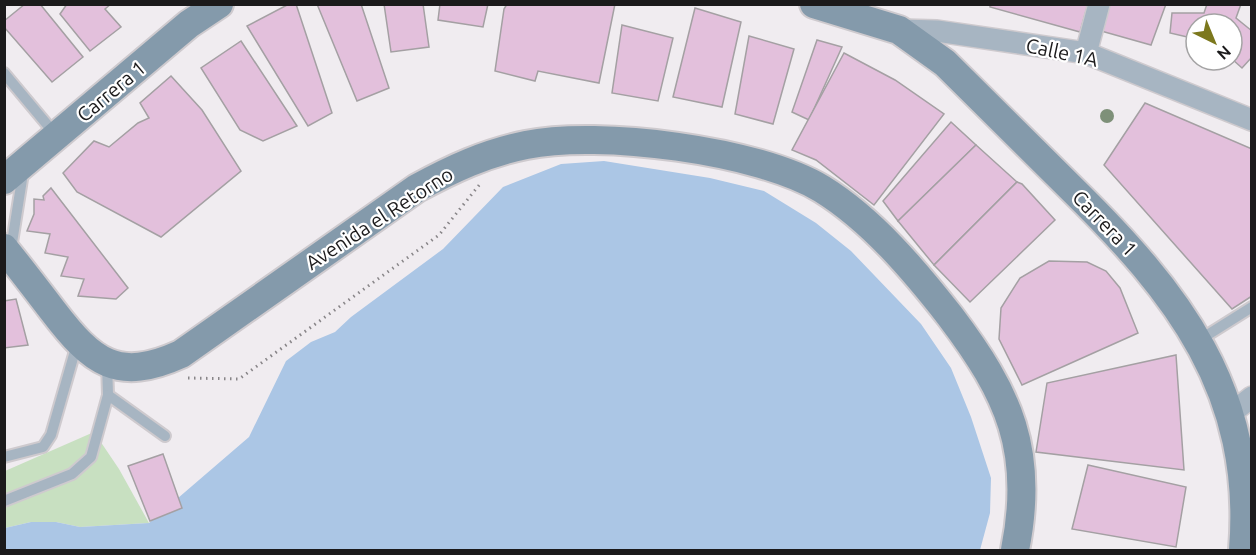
<svg xmlns="http://www.w3.org/2000/svg" width="1256" height="555" viewBox="0 0 1256 555" font-family="Ubuntu,sans-serif">
<style>
.green{fill:#c8e0c1}
.water{fill:#abc6e5}
.building{fill:#e3c0dc;stroke:#a4a0a3;stroke-width:1.5}
.lines{fill:none;stroke-linecap:round;stroke-linejoin:round}
.lane-casing{stroke:#cecace;stroke-width:14}
.street-casing{stroke:#cecace;stroke-width:24}
.secondary-casing{stroke:#cecace;stroke-width:32}
.path{stroke:#888588;stroke-width:3;stroke-dasharray:1.5 4.5;stroke-linecap:butt}
.lane{stroke:#a7b5c2;stroke-width:10}
.street{stroke:#a7b5c2;stroke-width:21}
.secondary{stroke:#849aab;stroke-width:28}
.tree{fill:#7e9079}
.labels{text-anchor:middle;dominant-baseline:central;stroke-width:4.5;stroke-linejoin:round;paint-order:stroke}
.street-label{font-size:20px;fill:#1b1a1b;stroke:#fff}
</style>
<rect width="100%" height="100%" fill="#f0ecf0"/>
<polygon class="green" points="94,432 119,469 149,523 80,527 56,522 31,522 5,528 5,471"/>
<polygon class="water" points="604,161 710,178 764,191 816,223 851,251 921,324 951,368 971,417 991,478 990,513 980,550 5,550 5,528 31,522 56,522 80,527 149,523 249,437 286,361 311,342 335,332 351,317 443,249 503,187 561,164"/>
<g class="building">
<polygon points="25,4 40,4 83,57 52,82 4,27 4,21"/>
<polygon points="111,4 105,9 121,27 90,51 60,14 67,4"/>
<polygon points="289,4 296,4 332,113 308,126 247,26"/>
<polygon points="317,4 361,4 389,88 357,101"/>
<polygon points="384,4 423,4 429,47 391,52"/>
<polygon points="440,4 488,4 483,27 438,20"/>
<polygon points="507,4 615,4 599,83 538,71 535,81 495,71 504,9"/>
<polygon points="990,4 1088,4 1080,32 990,7"/>
<polygon points="1102,4 1166,4 1151,45 1094,29"/>
<polygon points="1207,4 1241,4 1236,18 1252,31 1252,57 1242,68 1232,59 1232,24 1196,24 1196,39 1170,33 1172,13 1204,13"/>
<polygon points="695,8 741,22 722,107 673,97"/>
<polygon points="622,25 673,38 658,101 612,93"/>
<polygon points="749,36 794,49 773,124 735,114"/>
<polygon points="817,40 842,47 809,120 792,112"/>
<polygon points="241,41 297,126 263,141 240,130 201,68"/>
<polygon points="844,53 895,80 944,114 874,205 816,160 792,150"/>
<polygon points="171,76 202,110 241,171 161,237 77,192 63,173 94,141 109,147 138,123 149,118 140,103"/>
<polygon points="1145,103 1252,149 1252,296 1232,309 1104,165"/>
<polygon points="951,122 976,145 898,221 883,201"/>
<polygon points="976,145 1017,182 934,265 898,221"/>
<polygon points="1017,182 1022,184 1055,220 970,302 934,265"/>
<polygon points="51,188 128,288 116,299 78,296 84,279 61,276 68,257 45,253 50,234 27,231 34,214 34,199 44,200 43,196"/>
<polygon points="1049,261 1087,262 1106,271 1120,288 1138,333 1022,385 999,339 1001,308 1020,278"/>
<polygon points="16,299 28,345 4,348 4,301"/>
<polygon points="1176,355 1184,470 1036,452 1047,383"/>
<polygon points="163,454 182,508 150,521 128,466"/>
<polygon points="1088,465 1186,487 1176,547 1072,529"/>
</g>
<g class="lines">
<defs>
<g id="lane">
<polyline points="4,73 55,134"/>
<polyline points="11,249 23,173"/>
<polyline points="1201,339 1252,307"/>
<polyline points="107,363 108,395 165,436"/>
<polyline points="4,457 43,447 51,435 77,344"/>
<polyline points="4,501 72,474 91,457 108,395"/>
</g>
<g id="street">
<polyline points="899,30 937,31 1086,53 1252,120"/>
<polyline points="1086,53 1099,4"/>
<polyline points="1234,411 1252,397"/>
</g>
<g id="secondary">
<path d="M814,4l85,26 46,33c42,42 84,83 126,125 106,104 185,203 172,362"/>
<polyline points="4,180 189,24 219,4"/>
<path d="M4,248c17,21 33,42 49,63 39,51 64,72 128,43l236,-166c35,-19 69,-35 109,-43 73,-15 232,5 296,44 50,31 92,81 128,127 59,78 85,135 65,234"/>
</g>
</defs>
<use href="#lane" class="lane-casing"/>
<use href="#street" class="street-casing"/>
<use href="#secondary" class="secondary-casing"/>
<polyline class="path" points="188,378 239,379 439,235 480,184"/>
<use href="#lane" class="lane"/>
<use href="#street" class="street"/>
<use href="#secondary" class="secondary"/>
</g>
<circle class="tree" cx="1107" cy="116" r="7"/>
<g class="labels">
<g class="street-label">
<text transform="translate(1062 52) rotate(12)">Calle 1A</text>
<text transform="translate(111 91) rotate(-40)">Carrera 1</text>
<text transform="translate(379 218) rotate(-33)">Avenida el Retorno</text>
<text transform="translate(1105 223) rotate(46)">Carrera 1</text>
</g>
</g>
<rect width="1256" height="555" fill="none" stroke="#1b1a1b" stroke-width="12"/>
<g transform="translate(1214 42) rotate(137)"><circle r="28" fill="#ffffff" stroke="#a4a3a4" stroke-width="1.5"/>
<path d="M0-4.5L10 22L0 15L-10 22Z" fill="#7c781d"/>
<text y="-9" font-size="16" font-weight="bold" text-anchor="middle" fill="#1b1a1b">N</text>
</g>
</svg>
